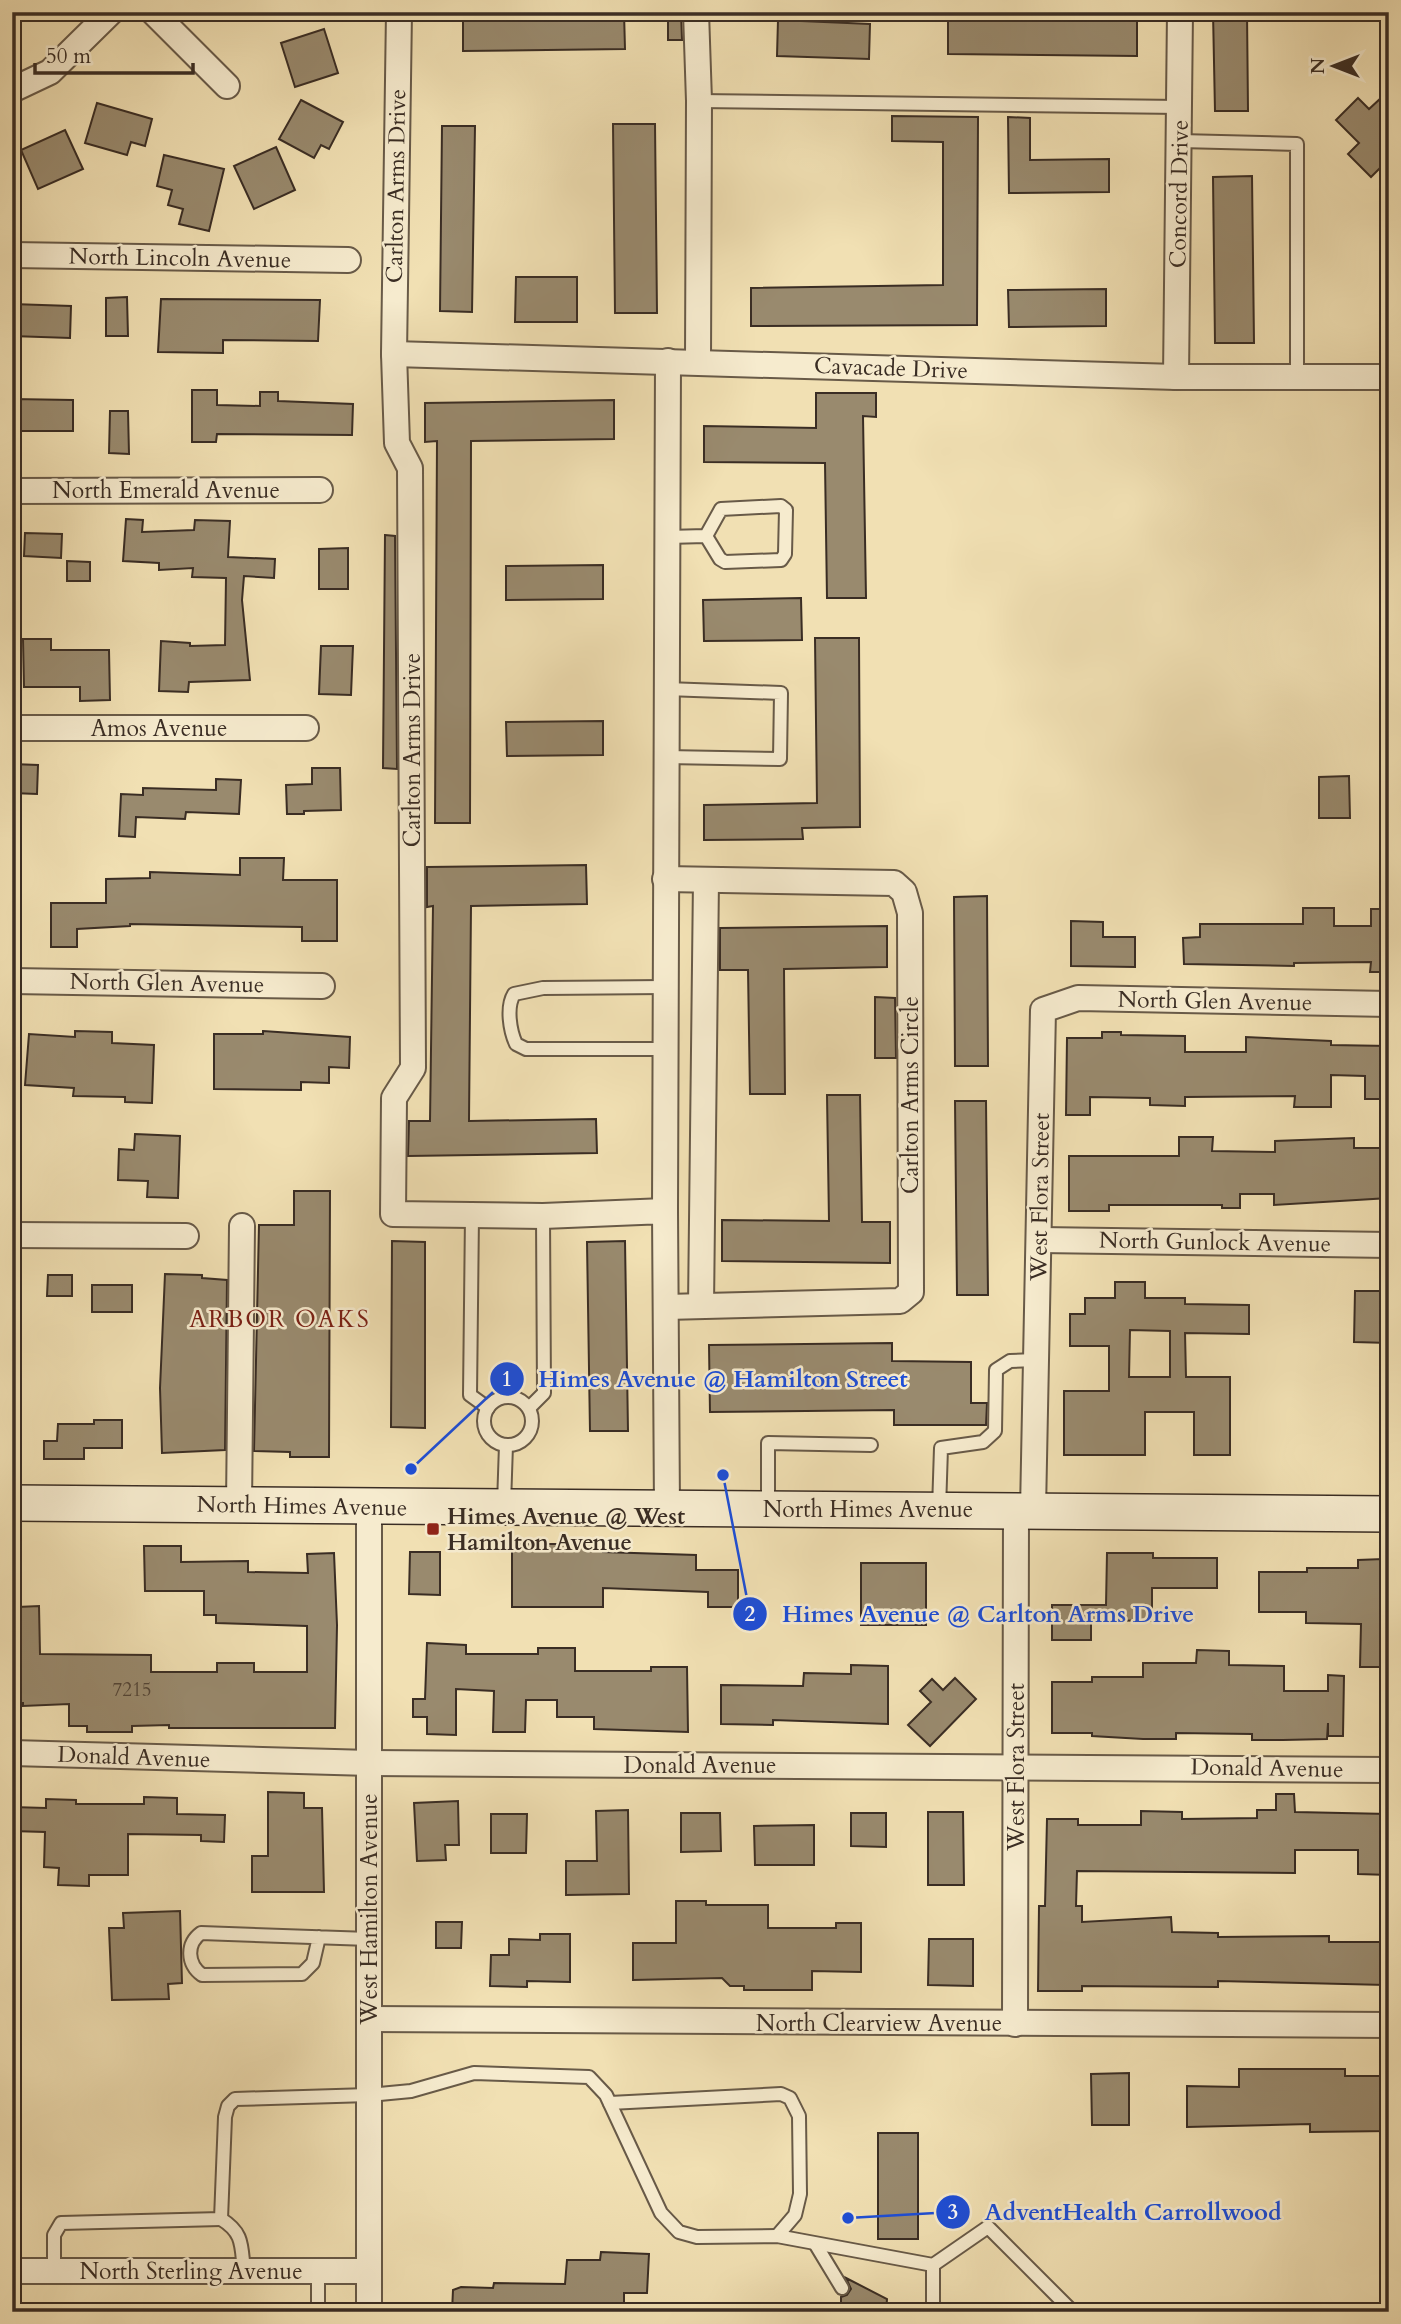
<svg xmlns="http://www.w3.org/2000/svg" width="1401" height="2324" viewBox="0 0 1401 2324" font-family="Cardo,serif">
<style>
.building{fill:#998a6e;stroke:#3a2d24;stroke-width:2;fill-rule:evenodd}
.lines{fill:none;stroke-linecap:round;stroke-linejoin:round}
.lane-casing{stroke:#685a48;stroke-width:16}
.street-casing{stroke:#685a48;stroke-width:28}
.secondary-casing{stroke:#3a2d24;stroke-width:38}
.lane{stroke:#f6ebce;stroke-width:12}
.street{stroke:#f6ebce;stroke-width:24}
.secondary{stroke:#f6ebce;stroke-width:35}
.poi-dot{fill:#8f2418;stroke:#f6ebce;stroke-width:2.5}
.labels{text-anchor:middle;dominant-baseline:central;stroke-width:5;stroke-linejoin:round;paint-order:stroke}
.number-label{font-size:19px;fill:#524436}
.street-label{font-size:23px;fill:#3a2d24;stroke:#f6ebce}
.poi-label{font-size:23px;font-weight:bold;fill:#3a2d24;stroke:#f6ebce;text-anchor:start}
.neighbourhood-label{font-size:24px;letter-spacing:2px;fill:#7a1f14;stroke:#f6ebce}
.leader{fill:none;stroke:#1d4ed8;stroke-width:2.5}
.callout-dot{fill:#1d4ed8;stroke:#f6ebce;stroke-width:2.5}
.mark-label{font-size:21px;text-anchor:middle;font-weight:bold;fill:#fff}
.callout-label{font-size:24px;text-anchor:middle;font-weight:bold;fill:#1d4ed8;stroke:#f6ebce;stroke-width:5;stroke-linejoin:round;paint-order:stroke}
</style>
<rect width="100%" height="100%" fill="#f1e0b3"/>
<filter id="stains"><feTurbulence type="fractalNoise" baseFrequency=".00286" numOctaves="4"/><feColorMatrix values="0 0 0 0 .2 0 0 0 0 .09 0 0 0 0 .02 0 0 0 .5 -.17"/></filter>
<radialGradient id="worn" r=".72"><stop offset=".6" stop-color="#630" stop-opacity="0"/><stop offset="1" stop-color="#630" stop-opacity=".3"/></radialGradient>
<g class="building">
<polygon points="624,12 625,49 463,51 463,13"/>
<polygon points="668,12 681,12 682,40 668,40"/>
<polygon points="1213,12 1247,12 1248,111 1215,111"/>
<polygon points="948,16 1137,18 1137,56 948,54"/>
<polygon points="778,20 870,24 869,59 777,56"/>
<polygon points="324,29 338,73 295,87 281,43"/>
<polygon points="1358,98 1369,109 1381,98 1389,106 1389,159 1371,177 1348,154 1359,143 1336,120"/>
<polygon points="301,100 343,122 329,149 321,145 314,158 279,139"/>
<polygon points="97,103 152,119 145,146 131,142 127,155 85,143"/>
<polygon points="892,116 978,117 977,325 751,326 751,288 943,285 943,142 892,141"/>
<polygon points="1008,117 1030,118 1030,160 1109,159 1109,192 1009,193"/>
<polygon points="613,124 655,124 657,313 615,313"/>
<polygon points="442,126 475,126 472,312 440,311"/>
<polygon points="65,130 83,169 38,189 21,150"/>
<polygon points="276,147 295,190 254,209 234,166"/>
<polygon points="164,155 224,169 209,231 179,224 183,209 168,205 172,190 157,186"/>
<polygon points="1252,176 1254,343 1215,343 1213,177"/>
<polygon points="516,277 577,277 577,322 515,322"/>
<polygon points="1106,289 1106,326 1009,327 1008,290"/>
<polygon points="127,297 128,336 106,336 106,298"/>
<polygon points="161,299 320,300 318,341 223,340 223,353 158,352"/>
<polygon points="12,304 71,306 70,338 12,336"/>
<polygon points="192,390 217,390 217,405 260,406 260,392 278,392 278,401 353,404 352,435 217,434 216,442 192,442"/>
<polygon points="816,393 876,393 876,417 863,416 866,598 827,598 825,463 704,462 704,426 816,428"/>
<polygon points="12,399 73,400 73,431 12,431"/>
<polygon points="614,400 614,439 471,441 470,823 435,823 437,441 425,442 425,403"/>
<polygon points="110,411 128,411 129,454 109,453"/>
<polygon points="126,519 143,520 142,532 194,530 195,520 230,521 228,557 275,559 274,578 244,576 242,600 250,680 189,682 188,692 159,691 161,641 190,643 190,646 225,645 226,578 192,577 193,568 159,570 159,563 123,561"/>
<polygon points="25,533 62,534 61,558 24,556"/>
<polygon points="385,535 395,536 397,769 383,768"/>
<polygon points="348,548 348,589 319,589 319,549"/>
<polygon points="67,561 90,562 90,581 67,581"/>
<polygon points="603,565 603,599 506,600 506,566"/>
<polygon points="801,598 802,640 704,641 703,600"/>
<polygon points="815,638 859,638 860,827 802,828 803,839 704,840 704,805 817,803"/>
<polygon points="23,639 51,639 51,650 109,650 110,700 80,701 80,687 24,687"/>
<polygon points="321,646 353,646 351,695 319,694"/>
<polygon points="603,721 603,755 507,756 506,722"/>
<polygon points="12,764 38,765 37,794 12,793"/>
<polygon points="312,768 340,768 341,810 304,811 304,814 287,814 286,785 312,784"/>
<polygon points="1349,776 1350,818 1319,818 1319,777"/>
<polygon points="216,779 241,780 239,814 186,812 185,819 136,817 135,837 119,836 121,794 143,795 143,788 216,790"/>
<polygon points="240,858 284,858 283,880 337,880 337,941 302,941 302,927 130,924 130,926 77,929 77,947 51,947 51,903 106,903 106,879 150,878 150,872 240,875"/>
<polygon points="586,865 587,904 471,906 469,1121 596,1119 597,1153 408,1156 409,1121 430,1121 433,906 427,907 427,867"/>
<polygon points="987,896 988,1066 955,1066 954,897"/>
<polygon points="1303,908 1334,908 1334,926 1371,926 1371,909 1389,909 1389,972 1370,972 1371,962 1294,963 1294,966 1184,964 1183,938 1200,937 1200,924 1303,924"/>
<polygon points="1071,921 1103,922 1103,937 1135,937 1135,967 1071,966"/>
<polygon points="887,926 887,967 784,969 785,1094 750,1094 748,970 720,970 720,928"/>
<polygon points="875,997 895,998 896,1058 875,1058"/>
<polygon points="75,1031 112,1032 112,1043 154,1045 152,1103 125,1102 125,1097 73,1096 74,1088 25,1085 29,1034 75,1037"/>
<polygon points="263,1031 350,1037 349,1068 329,1067 329,1083 301,1082 301,1090 214,1089 214,1034 263,1034"/>
<polygon points="1102,1032 1121,1032 1121,1035 1185,1036 1185,1052 1246,1052 1246,1037 1331,1041 1331,1045 1389,1046 1389,1099 1365,1099 1365,1076 1331,1075 1331,1107 1294,1107 1295,1096 1185,1097 1185,1106 1150,1105 1150,1098 1090,1097 1090,1115 1066,1115 1067,1038 1102,1038"/>
<polygon points="827,1095 860,1095 862,1222 890,1222 890,1263 722,1261 722,1220 829,1221"/>
<polygon points="955,1101 986,1101 988,1295 957,1295"/>
<polygon points="135,1134 180,1136 178,1198 147,1197 148,1181 118,1180 119,1149 134,1150"/>
<polygon points="1179,1137 1213,1137 1212,1151 1275,1152 1275,1141 1354,1138 1354,1148 1389,1148 1389,1198 1274,1205 1274,1194 1240,1194 1240,1208 1222,1208 1222,1205 1109,1205 1109,1211 1069,1211 1069,1156 1179,1156"/>
<polygon points="294,1191 330,1191 329,1457 290,1457 290,1452 254,1451 259,1225 294,1225"/>
<polygon points="392,1241 425,1242 425,1428 391,1427"/>
<polygon points="625,1241 628,1431 590,1431 587,1242"/>
<polygon points="165,1274 202,1275 202,1278 227,1280 225,1450 162,1453 160,1388"/>
<polygon points="48,1275 72,1275 72,1296 47,1296"/>
<path d="M1115,1282h30v16h40v6l64,1v29l-64,-1 1,44h44v78h-36v-43h-49v43h-81v-64h45v-45h-39v-32h15v-16h30zM1130,1330l40,1v46h-41z"/>
<rect x="92" y="1285" width="40" height="27"/>
<polygon points="1355,1291 1389,1291 1389,1343 1354,1342"/>
<polygon points="892,1343 892,1361 971,1362 971,1403 987,1403 986,1425 894,1425 894,1410 710,1412 709,1345"/>
<polygon points="94,1420 122,1420 122,1448 84,1448 84,1459 44,1459 44,1441 57,1441 58,1424 94,1424"/>
<polygon points="512,1544 603,1544 603,1552 696,1555 696,1570 738,1570 738,1607 708,1607 708,1592 603,1588 603,1607 512,1607"/>
<polygon points="144,1546 181,1546 181,1562 248,1561 248,1572 308,1573 307,1554 334,1553 337,1625 335,1728 169,1728 169,1725 132,1726 132,1732 87,1732 87,1726 69,1726 69,1704 23,1706 23,1703 12,1703 12,1664 19,1664 18,1607 39,1606 40,1654 151,1655 151,1672 217,1672 217,1663 254,1663 254,1672 307,1672 307,1626 216,1623 216,1615 204,1615 204,1591 145,1591"/>
<polygon points="410,1552 440,1552 440,1595 409,1594"/>
<polygon points="1107,1553 1153,1553 1153,1558 1217,1558 1217,1588 1152,1588 1152,1621 1091,1620 1091,1640 1052,1640 1052,1605 1106,1605"/>
<polygon points="1383,1559 1384,1646 1389,1646 1389,1667 1360,1667 1361,1624 1306,1623 1306,1612 1259,1612 1259,1572 1307,1572 1307,1568 1358,1568 1358,1560"/>
<rect x="861" y="1563" width="65" height="62"/>
<polygon points="427,1643 466,1645 466,1654 538,1654 538,1648 575,1648 575,1671 651,1671 651,1667 687,1667 688,1732 594,1729 594,1717 557,1717 557,1700 526,1700 525,1732 493,1732 494,1691 456,1689 456,1735 427,1734 427,1717 413,1717 413,1699 425,1699"/>
<polygon points="1197,1650 1229,1651 1229,1665 1284,1666 1284,1691 1328,1691 1328,1675 1344,1676 1343,1736 1328,1736 1328,1723 1327,1739 1283,1740 1252,1740 1252,1734 1176,1733 1176,1739 1143,1739 1092,1736 1092,1733 1052,1733 1052,1682 1092,1682 1092,1677 1143,1677 1143,1663 1196,1663"/>
<polygon points="851,1665 888,1666 888,1724 773,1720 773,1725 721,1724 721,1685 803,1686 804,1673 851,1674"/>
<polygon points="955,1678 976,1699 930,1746 908,1725 931,1702 920,1691 932,1679 943,1690"/>
<polygon points="268,1792 304,1793 304,1808 322,1808 324,1892 252,1892 252,1856 268,1856"/>
<polygon points="1276,1794 1294,1794 1295,1812 1389,1814 1389,1875 1358,1874 1358,1850 1295,1850 1295,1873 1077,1871 1076,1906 1082,1906 1082,1922 1171,1917 1172,1932 1218,1933 1218,1937 1329,1936 1329,1942 1386,1942 1386,1985 1218,1981 1218,1987 1082,1986 1082,1991 1038,1991 1039,1906 1045,1906 1047,1819 1078,1819 1078,1825 1141,1825 1141,1811 1182,1812 1182,1819 1257,1818 1257,1810 1276,1810"/>
<polygon points="144,1797 177,1798 177,1814 225,1815 224,1842 201,1841 201,1835 128,1834 128,1875 89,1875 89,1886 58,1885 59,1868 44,1867 45,1832 12,1831 12,1807 46,1808 46,1799 76,1800 76,1804 144,1804"/>
<polygon points="458,1801 459,1845 445,1845 446,1860 417,1861 414,1803"/>
<polygon points="628,1810 629,1894 566,1895 566,1861 597,1861 596,1811"/>
<polygon points="928,1812 963,1812 964,1885 928,1885"/>
<polygon points="681,1813 720,1813 721,1851 681,1852"/>
<polygon points="851,1813 886,1813 886,1847 851,1846"/>
<polygon points="491,1814 527,1814 526,1853 491,1853"/>
<polygon points="814,1825 814,1865 755,1865 754,1826"/>
<polygon points="676,1901 706,1901 706,1905 768,1905 768,1928 836,1928 836,1923 861,1923 861,1972 812,1971 812,1990 744,1990 744,1986 730,1986 722,1978 633,1980 633,1943 676,1943"/>
<polygon points="180,1911 182,1983 168,1984 169,1999 112,2000 109,1928 124,1928 123,1913"/>
<polygon points="436,1922 462,1922 461,1948 436,1948"/>
<polygon points="540,1934 570,1934 570,1982 527,1981 527,1987 490,1986 491,1955 509,1955 509,1939 540,1940"/>
<polygon points="929,1939 973,1939 973,1986 928,1985"/>
<polygon points="1239,2069 1345,2069 1345,2076 1389,2076 1389,2131 1310,2132 1310,2124 1187,2127 1187,2086 1239,2087"/>
<polygon points="1129,2073 1129,2125 1092,2125 1091,2074"/>
<rect x="878" y="2133" width="40" height="106"/>
<polygon points="601,2252 649,2254 647,2293 624,2293 624,2312 452,2312 453,2290 461,2287 493,2288 494,2283 565,2284 567,2260 600,2260"/>
<polygon points="846,2278 887,2299 886,2312 841,2312 841,2297 847,2295 851,2289"/>
</g>
<g class="lines">
<defs>
<g id="lane">
<polyline points="699,101 1180,107"/>
<polyline points="1180,141 1297,144 1297,375"/>
<polyline points="667,537 706,536 720,559 725,562 781,560 785,554 786,510 781,506 721,509 706,536"/>
<polyline points="666,757 780,759 781,693 666,689"/>
<path d="M665,987l-122,1 -29,6c-8,13 -4,37 2,50l10,5h139"/>
<polyline points="472,1215 470,1395 488,1408"/>
<circle cx="508" cy="1421" r="24"/>
<polyline points="529,1408 544,1393 543,1216"/>
<polyline points="504,1504 506,1445"/>
<polyline points="768,1508 768,1443 871,1445"/>
<polyline points="939,1509 941,1448 983,1442 995,1431 996,1370 1010,1361 1036,1360"/>
<path d="M319,1937l-6,26 -11,11 -100,1c-15,-11 -16,-31 -1,-42l168,6"/>
<polyline points="610,2103 781,2094 790,2098 799,2116 800,2194 795,2215 777,2236"/>
<path d="M221,2219c23,14 20,27 23,52"/>
<polyline points="816,2245 842,2288"/>
<polyline points="54,2271 54,2235 61,2223 221,2219 225,2117 228,2106 235,2099 369,2095 411,2091 474,2073 589,2077 606,2095 661,2213 679,2232 697,2237 777,2236 933,2265 988,2227 1073,2312"/>
<polyline points="318,2312 318,2271"/>
<polyline points="933,2312 933,2265"/>
</g>
<g id="street">
<polyline points="153,12 227,86"/>
<polyline points="399,12 394,354 397,443 410,468 413,1068 394,1098 393,1214 543,1216 665,1211 667,1508"/>
<polyline points="696,12 699,101 698,362"/>
<polyline points="12,90 50,72 111,12"/>
<polyline points="12,255 348,260"/>
<polyline points="394,354 1176,377 1389,377"/>
<polyline points="1176,377 1180,12"/>
<polyline points="12,491 320,490"/>
<polyline points="12,728 306,728"/>
<polyline points="665,879 894,883 904,892 910,913 911,1292 900,1301 666,1307"/>
<polyline points="12,981 322,986"/>
<polyline points="665,1211 668,361"/>
<polyline points="12,1235 186,1236"/>
<polyline points="1040,1240 1389,1245"/>
<polyline points="701,1306 706,880"/>
<polyline points="239,1505 242,1226"/>
<polyline points="1033,1510 1043,1010 1078,998 1389,1004"/>
<polyline points="12,1753 370,1763 1389,1770"/>
<polyline points="369,2019 1389,2025"/>
<polyline points="1015,2024 1016,1510"/>
<polyline points="12,2271 369,2271"/>
<polyline points="369,2312 369,1507"/>
</g>
<polyline id="secondary" points="12,1503 1389,1514"/>
</defs>
<use href="#lane" class="lane-casing"/>
<use href="#street" class="street-casing"/>
<use href="#secondary" class="secondary-casing"/>
<use href="#lane" class="lane"/>
<use href="#street" class="street"/>
<use href="#secondary" class="secondary"/>
</g>
<rect class="poi-dot" x="426" y="1522" width="14" height="14" rx="3.5"/>
<g class="labels">
<g class="number-label">
<text x="132" y="1690">7215</text>
</g>
<g class="street-label">
<text transform="translate(396 186) rotate(-89)">Carlton Arms Drive</text>
<text transform="translate(1179 194) rotate(-89)">Concord Drive</text>
<text transform="translate(180 258) rotate(1)">North Lincoln Avenue</text>
<text transform="translate(891 368) rotate(2)">Cavacade Drive</text>
<text x="166" y="490">North Emerald Avenue</text>
<text x="159" y="728">Amos Avenue</text>
<text transform="translate(412 750) rotate(-90)">Carlton Arms Drive</text>
<text transform="translate(167 983) rotate(1)">North Glen Avenue</text>
<text transform="translate(1215 1001) rotate(1)">North Glen Avenue</text>
<text transform="translate(910 1095) rotate(-90)">Carlton Arms Circle</text>
<text transform="translate(1040 1197) rotate(-89)">West Flora Street</text>
<text transform="translate(1215 1242) rotate(1)">North Gunlock Avenue</text>
<text transform="translate(302 1506) rotate(1)">North Himes Avenue</text>
<text x="868" y="1509">North Himes Avenue</text>
<text transform="translate(134 1757) rotate(2)">Donald Avenue</text>
<text x="700" y="1765">Donald Avenue</text>
<text transform="translate(1016 1767) rotate(-90)">West Flora Street</text>
<text transform="translate(1267 1768) rotate(1)">Donald Avenue</text>
<text transform="translate(369 1909) rotate(-90)">West Hamilton Avenue</text>
<text x="879" y="2023">North Clearview Avenue</text>
<text x="191" y="2271">North Sterling Avenue</text>
</g>
<g class="poi-label">
<text x="447" y="1516">Himes Avenue @ West<tspan x="447" dy="26">Hamilton Avenue</tspan></text>
</g>
<g class="neighbourhood-label">
<text x="280" y="1319">ARBOR OAKS</text>
</g>
</g>
<path class="leader" d="M411 1469L507 1379M723 1475L750 1614M848 2218L953 2212"/>
<g class="callout-dot">
<circle cx="411" cy="1469" r="7"/>
<circle cx="723" cy="1475" r="7"/>
<circle cx="848" cy="2218" r="7"/>
<circle cx="507" cy="1379" r="18"/>
<circle cx="750" cy="1614" r="18"/>
<circle cx="953" cy="2212" r="18"/>
</g>
<g class="mark-label">
<text x="507" y="1386">1</text>
<text x="750" y="1621">2</text>
<text x="953" y="2219">3</text>
</g>
<g class="callout-label">
<text x="723" y="1387">Himes Avenue @ Hamilton Street</text>
<text x="988" y="1622">Himes Avenue @ Carlton Arms Drive</text>
<text x="1133" y="2220">AdventHealth Carrollwood</text>
</g>
<rect width="1401" height="2324" fill="none" stroke="#f1e0b3" stroke-width="42"/>
<rect x="14" y="14" width="1373" height="2296" fill="none" stroke="#3a2d24" stroke-width="3.5"/>
<rect x="21" y="21" width="1359" height="2282" fill="none" stroke="#3a2d24" stroke-width="2"/>
<g transform="translate(1334 66) rotate(270)" stroke="#f6ebce" stroke-width="5" paint-order="stroke">
<path d="M0-5L12 26L0 18L-12 26Z" fill="#3a2d24"/>
<text y="-10" font-size="19" font-weight="bold" text-anchor="middle" fill="#3a2d24">N</text>
</g>
<path d="M35 63v10h158v-10" fill="none" stroke="#3a2d24" stroke-width="3.5"/>
<text x="46" y="63" font-size="21" fill="#3a2d24" stroke="#f6ebce" stroke-width="5" paint-order="stroke">50 m</text>
<rect width="100%" height="100%" filter="url(#stains)"/>
<rect width="100%" height="100%" fill="url(#worn)"/>
</svg>
